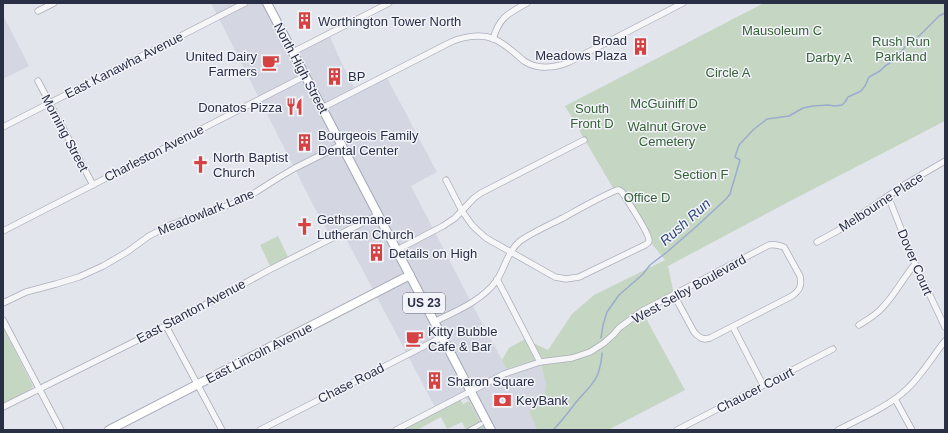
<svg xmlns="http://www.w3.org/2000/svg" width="948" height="433" viewBox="0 0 948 433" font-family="Arial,sans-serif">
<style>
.built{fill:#d4d7e1}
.green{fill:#c5d6c3}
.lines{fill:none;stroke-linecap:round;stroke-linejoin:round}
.stream{stroke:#9caccd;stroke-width:1.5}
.pedestrian-casing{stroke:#abaeba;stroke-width:5.5}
.minor-casing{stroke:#abaeba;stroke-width:7}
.secondary-casing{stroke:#abaeba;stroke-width:10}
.primary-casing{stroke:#a1a7b8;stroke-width:10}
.pedestrian{stroke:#f6f6f9;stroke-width:4}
.minor{stroke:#f6f6f9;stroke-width:5.5}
.secondary{stroke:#fff;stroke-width:8}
.primary{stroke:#fff;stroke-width:8}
.labels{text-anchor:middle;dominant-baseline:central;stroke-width:3;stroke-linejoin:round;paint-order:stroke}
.shield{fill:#f3f4f9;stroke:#666a7b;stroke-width:1}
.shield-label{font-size:12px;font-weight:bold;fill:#292f45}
.poi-label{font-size:13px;fill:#292f45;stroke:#f3f4f9;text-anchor:start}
.park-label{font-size:13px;fill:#376136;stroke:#f3f4f9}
.street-label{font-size:13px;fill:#292f45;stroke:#f3f4f9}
.water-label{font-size:14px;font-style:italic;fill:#31477b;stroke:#f3f4f9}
</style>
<rect width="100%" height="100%" fill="#e3e5ec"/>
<g class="built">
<polygon points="211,3 267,3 293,53 329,34 342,64 356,91 386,76 437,172 411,186 471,302 502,360 506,369 537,361 542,370 546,385 543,402 529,411 537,430 484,430 469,401 465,398 460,399 437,411 343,233 331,237 312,203"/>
<polygon points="3,15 29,66 3,79"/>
</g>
<g class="green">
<polygon points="764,3 945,3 945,121 794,199 668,266 674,295 642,311 685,390 608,430 537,430 529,411 543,401 546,385 540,362 541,359 506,369 502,360 509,348 525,339 548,350 572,314 594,295 665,260 652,244 652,239 622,189 618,186 613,188 565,106"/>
<polygon points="278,236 289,259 271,268 260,245"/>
<polygon points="3,327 33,386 31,389 3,404"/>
<polygon points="460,399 463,404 469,401 484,430 466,430 462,422 447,429 441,417 417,430 401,430"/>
</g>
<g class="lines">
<g class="stream">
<polyline points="601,338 603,325 607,312 619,295 642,275 650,265 667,252 698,225 726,199 730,194 740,160 735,157 739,145 753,130 767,119 789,116 803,108 813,106 828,105 835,106 842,105 845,102 848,97 861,91 865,86 869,77 880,71 885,66 896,59 905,47 920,35 939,16 945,13"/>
<path d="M553,430c9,-9 16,-19 24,-29 7,-8 17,-17 21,-27 2,-7 4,-14 4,-21"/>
</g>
<defs>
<polyline id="pedestrian" points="470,430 481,424"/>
<g id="minor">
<polyline points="38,11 54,3"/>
<path d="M493,39c7,-23 15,-25 34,-36"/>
<polyline points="293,52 389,3"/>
<polyline points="38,81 93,185"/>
<path d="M322,108l125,-64c13,-7 33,-11 47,-5 12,5 20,14 30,22 13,9 31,7 45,1l114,-59"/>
<polyline points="3,127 245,3"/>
<polyline points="888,196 915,264 945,327"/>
<polyline points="3,231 305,76"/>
<polyline points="817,242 839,230 904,185 945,161"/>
<polyline points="397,250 443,226 455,218 474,198 481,193 584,140"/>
<polyline points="497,279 540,362"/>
<polyline points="3,303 26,292 56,284 79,277 103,266 127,252 149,236 170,225 235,203 256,192 278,178 295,168 341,145"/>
<polyline points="3,320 61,430"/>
<path d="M434,322c22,-11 48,-21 63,-42 8,-13 11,-29 23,-39 13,-9 29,-16 43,-23 18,-10 35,-20 54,-28h2l3,2c5,8 27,41 27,48 0,3 -1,3 -4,5l-66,32 -13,2 -11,-2 -69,-39 -9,-8 -5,-5 -10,-14 -16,-31"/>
<path d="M859,325c8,-5 17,-10 23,-17 13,-13 21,-30 33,-44"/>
<polyline points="166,326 222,430"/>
<polyline points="733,327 763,385"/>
<polyline points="895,399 912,430"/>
<polyline points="3,407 166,326 269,270 378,215"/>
<polyline points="260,430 442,337"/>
<path d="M396,430l108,-56 36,-12 32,-4 18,-6 14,-9 10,-9 5,-6 23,-17 127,-66c6,-1 9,0 15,2l16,29c2,10 0,14 -8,20l-82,42 -5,1 -4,-1 -4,-3 -3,-3 -20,-37"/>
<polyline points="677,430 833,349"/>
<path d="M838,430c23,-12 50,-23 69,-41 15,-14 25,-32 38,-48"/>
</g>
<polyline id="secondary" points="109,430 410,275"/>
<polyline id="primary" points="267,3 491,430"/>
</defs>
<use href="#pedestrian" class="pedestrian-casing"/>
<use href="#minor" class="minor-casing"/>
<use href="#secondary" class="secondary-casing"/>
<use href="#primary" class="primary-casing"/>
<use href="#pedestrian" class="pedestrian"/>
<use href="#minor" class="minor"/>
<use href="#secondary" class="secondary"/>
<use href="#primary" class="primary"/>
</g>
<defs>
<symbol id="building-bare" viewBox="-9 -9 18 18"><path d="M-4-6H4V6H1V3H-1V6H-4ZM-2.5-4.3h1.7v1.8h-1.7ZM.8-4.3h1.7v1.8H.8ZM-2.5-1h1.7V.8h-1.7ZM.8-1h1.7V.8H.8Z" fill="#d64242" stroke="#f3f4f9" stroke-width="2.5" paint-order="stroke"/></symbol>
<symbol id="cafe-bare" viewBox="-9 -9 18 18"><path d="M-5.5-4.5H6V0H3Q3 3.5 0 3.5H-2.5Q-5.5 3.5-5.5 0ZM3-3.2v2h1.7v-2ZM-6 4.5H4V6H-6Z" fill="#d64242" stroke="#f3f4f9" stroke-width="2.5" paint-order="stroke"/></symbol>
<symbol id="restaurant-bare" viewBox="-9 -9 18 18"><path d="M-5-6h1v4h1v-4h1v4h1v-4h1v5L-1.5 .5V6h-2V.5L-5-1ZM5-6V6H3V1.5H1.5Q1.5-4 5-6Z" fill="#d64242" stroke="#f3f4f9" stroke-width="2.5" paint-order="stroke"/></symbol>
<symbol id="church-bare" viewBox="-9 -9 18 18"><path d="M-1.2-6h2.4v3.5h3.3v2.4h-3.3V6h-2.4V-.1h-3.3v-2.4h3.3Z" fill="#d64242" stroke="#f3f4f9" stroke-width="2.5" paint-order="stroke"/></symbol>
<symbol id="bank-bare" viewBox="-9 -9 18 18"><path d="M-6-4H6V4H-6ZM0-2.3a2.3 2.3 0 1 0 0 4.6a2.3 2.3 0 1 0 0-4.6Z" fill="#d64242" stroke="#f3f4f9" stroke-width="2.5" paint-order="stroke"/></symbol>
</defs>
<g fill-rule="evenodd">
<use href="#building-bare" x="292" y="8" width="25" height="25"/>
<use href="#building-bare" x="628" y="34" width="25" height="25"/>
<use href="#cafe-bare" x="258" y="50" width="25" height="25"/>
<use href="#building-bare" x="322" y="64" width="25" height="25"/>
<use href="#restaurant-bare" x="282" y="94" width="25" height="25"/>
<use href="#building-bare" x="292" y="130" width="25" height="25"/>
<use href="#church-bare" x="188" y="152" width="25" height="25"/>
<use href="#church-bare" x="292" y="214" width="25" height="25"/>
<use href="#building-bare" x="364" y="240" width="25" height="25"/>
<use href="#cafe-bare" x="402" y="326" width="25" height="25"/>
<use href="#building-bare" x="422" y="368" width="25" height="25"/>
<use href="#bank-bare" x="490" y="388" width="25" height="25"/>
</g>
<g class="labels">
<rect class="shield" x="403" y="293" width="42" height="20" rx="3"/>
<g class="shield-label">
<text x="424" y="303">US 23</text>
</g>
<g class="poi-label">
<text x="318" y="21">Worthington Tower North</text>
<text x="627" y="40" text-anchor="end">Broad<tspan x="627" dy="15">Meadows Plaza</tspan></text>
<text x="257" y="56" text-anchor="end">United Dairy<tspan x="257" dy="15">Farmers</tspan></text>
<text x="348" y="76">BP</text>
<text x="282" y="107" text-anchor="end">Donatos Pizza</text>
<text x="318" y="135">Bourgeois Family<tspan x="318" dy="15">Dental Center</tspan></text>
<text x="213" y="157">North Baptist<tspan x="213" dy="15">Church</tspan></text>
<text x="317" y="219">Gethsemane<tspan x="317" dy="15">Lutheran Church</tspan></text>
<text x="389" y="253">Details on High</text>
<text x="428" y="331">Kitty Bubble<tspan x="428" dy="15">Cafe &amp; Bar</tspan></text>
<text x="447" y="381">Sharon Square</text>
<text x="516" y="400">KeyBank</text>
</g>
<g class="park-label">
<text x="782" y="30">Mausoleum C</text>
<text x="901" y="41">Rush Run<tspan x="901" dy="15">Parkland</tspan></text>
<text x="829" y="57">Darby A</text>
<text x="728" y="72">Circle A</text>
<text x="664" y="103">McGuiniff D</text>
<text x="592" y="108">South<tspan x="592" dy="15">Front D</tspan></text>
<text x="667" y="126">Walnut Grove<tspan x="667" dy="15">Cemetery</tspan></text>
<text x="701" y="174">Section F</text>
<text x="647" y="197">Office D</text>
</g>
<g class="street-label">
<text transform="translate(124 65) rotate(-27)">East Kanawha Avenue</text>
<text transform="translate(301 68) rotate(62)">North High Street</text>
<text transform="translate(65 133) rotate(62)">Morning Street</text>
<text transform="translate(154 153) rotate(-27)">Charleston Avenue</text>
<text transform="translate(881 202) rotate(-33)">Melbourne Place</text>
<text transform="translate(206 212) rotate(-22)">Meadowlark Lane</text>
<text transform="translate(915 262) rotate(67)">Dover Court</text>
<text transform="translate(689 289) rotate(-29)">West Selby Boulevard</text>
<text transform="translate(191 311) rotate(-28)">East Stanton Avenue</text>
<text transform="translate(259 353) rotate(-27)">East Lincoln Avenue</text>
<text transform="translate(351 383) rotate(-27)">Chase Road</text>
<text transform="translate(755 390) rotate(-27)">Chaucer Court</text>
</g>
<g class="water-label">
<text transform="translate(685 222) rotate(-42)">Rush Run</text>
</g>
</g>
<rect width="948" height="433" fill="none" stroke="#292f45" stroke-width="8"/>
</svg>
